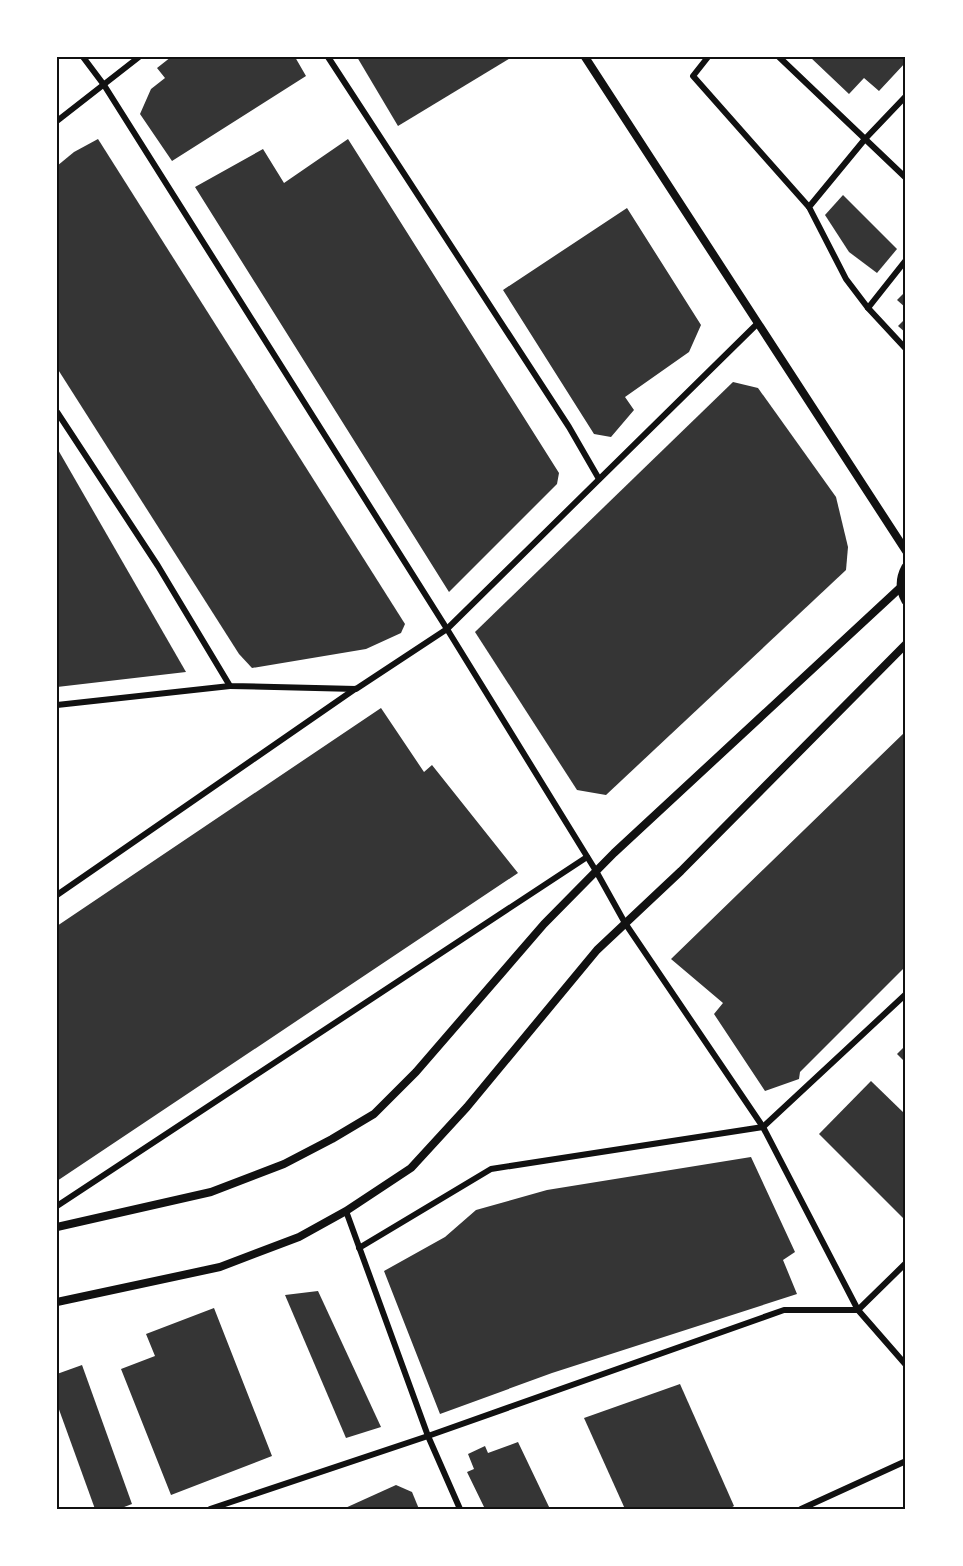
<svg xmlns="http://www.w3.org/2000/svg" width="963" height="1566" viewBox="0 0 963 1566" font-family="'Titillium Web',sans-serif">
<style>
.building{fill:#353535}
.lines{fill:none;stroke-linecap:round;stroke-linejoin:round}
.minor{stroke:#111;stroke-width:6}
.tertiary{stroke:#111;stroke-width:8}
.secondary{stroke:#111;stroke-width:9}
.neatline{fill:none;stroke:#111;stroke-width:2}
</style>
<rect width="100%" height="100%" fill="#fff"/>
<g class="building">
<polygon points="171,57 295,57 306,76 172,161 140,114 151,89 165,78 157,68"/>
<polygon points="357,57 512,57 398,126"/>
<polygon points="810,57 906,57 906,62 879,91 864,78 849,94"/>
<polygon points="98,139 405,624 401,633 366,649 252,668 239,654 57,368 57,166 74,152"/>
<polygon points="348,139 559,473 557,484 449,592 195,187 263,149 284,183"/>
<polygon points="843,195 897,249 877,273 849,252 825,215"/>
<polygon points="627,208 701,325 689,352 625,397 634,410 611,437 594,434 503,290"/>
<polygon points="906,291 906,308 897,300"/>
<polygon points="906,318 906,333 898,326"/>
<polygon points="733,382 758,388 836,497 848,547 846,570 606,795 577,790 475,632"/>
<polygon points="57,448 186,672 57,687"/>
<polygon points="381,708 424,772 432,765 518,873 57,1181 57,926"/>
<polygon points="906,731 906,966 800,1072 799,1079 765,1091 714,1014 723,1003 671,959"/>
<polygon points="906,1045 906,1063 897,1054"/>
<polygon points="871,1081 906,1115 906,1221 819,1134"/>
<polygon points="751,1157 795,1252 783,1260 797,1294 552,1373 440,1414 384,1271 445,1237 476,1210 547,1190"/>
<polygon points="318,1291 381,1427 346,1438 285,1295"/>
<polygon points="214,1308 272,1456 171,1495 121,1369 155,1356 146,1334"/>
<polygon points="82,1365 132,1504 119,1509 95,1509 57,1404 57,1374"/>
<polygon points="680,1384 734,1506 729,1509 625,1509 584,1418"/>
<polygon points="518,1442 550,1509 485,1509 467,1472 474,1469 468,1454 485,1446 488,1453"/>
<polygon points="396,1485 412,1492 419,1509 343,1509"/>
</g>
<g class="lines">
<g class="minor">
<polyline points="83,57 104,85 447,629 596,871 625,923 763,1127 858,1310 906,1365"/>
<polyline points="328,57 569,427 599,479"/>
<polyline points="708,57 693,76 809,207"/>
<polyline points="779,57 906,178"/>
<polyline points="906,96 865,139 809,207 846,279 868,308 906,349"/>
<polyline points="57,121 139,57"/>
<polyline points="868,308 906,260"/>
<polyline points="57,412 158,566 230,686 356,689 447,629 757,324"/>
<polyline points="57,705 230,686"/>
<polyline points="57,895 355,689"/>
<polyline points="57,1206 587,857"/>
<polyline points="346,1211 428,1436 460,1509"/>
<polyline points="359,1248 491,1169 763,1127 906,994"/>
<polyline points="210,1509 428,1436 784,1310 858,1310 906,1263"/>
<polyline points="801,1509 906,1461"/>
</g>
<g class="tertiary">
<polyline points="585,57 906,551"/>
<polyline points="57,1227 211,1192 284,1164 332,1139 374,1114 416,1072 544,924 614,853 901,587"/>
<polyline points="57,1302 220,1267 299,1237 346,1211 411,1168 467,1107 597,950 681,871 906,644"/>
</g>
<path class="secondary" d="M906,567c-6,11 -7,22 0,34"/>
</g>
<rect width="963" height="1566" fill="none" stroke="#ffffff" stroke-width="117"/>
<rect x="58" y="58" width="846" height="1450" class="neatline"/>
</svg>
